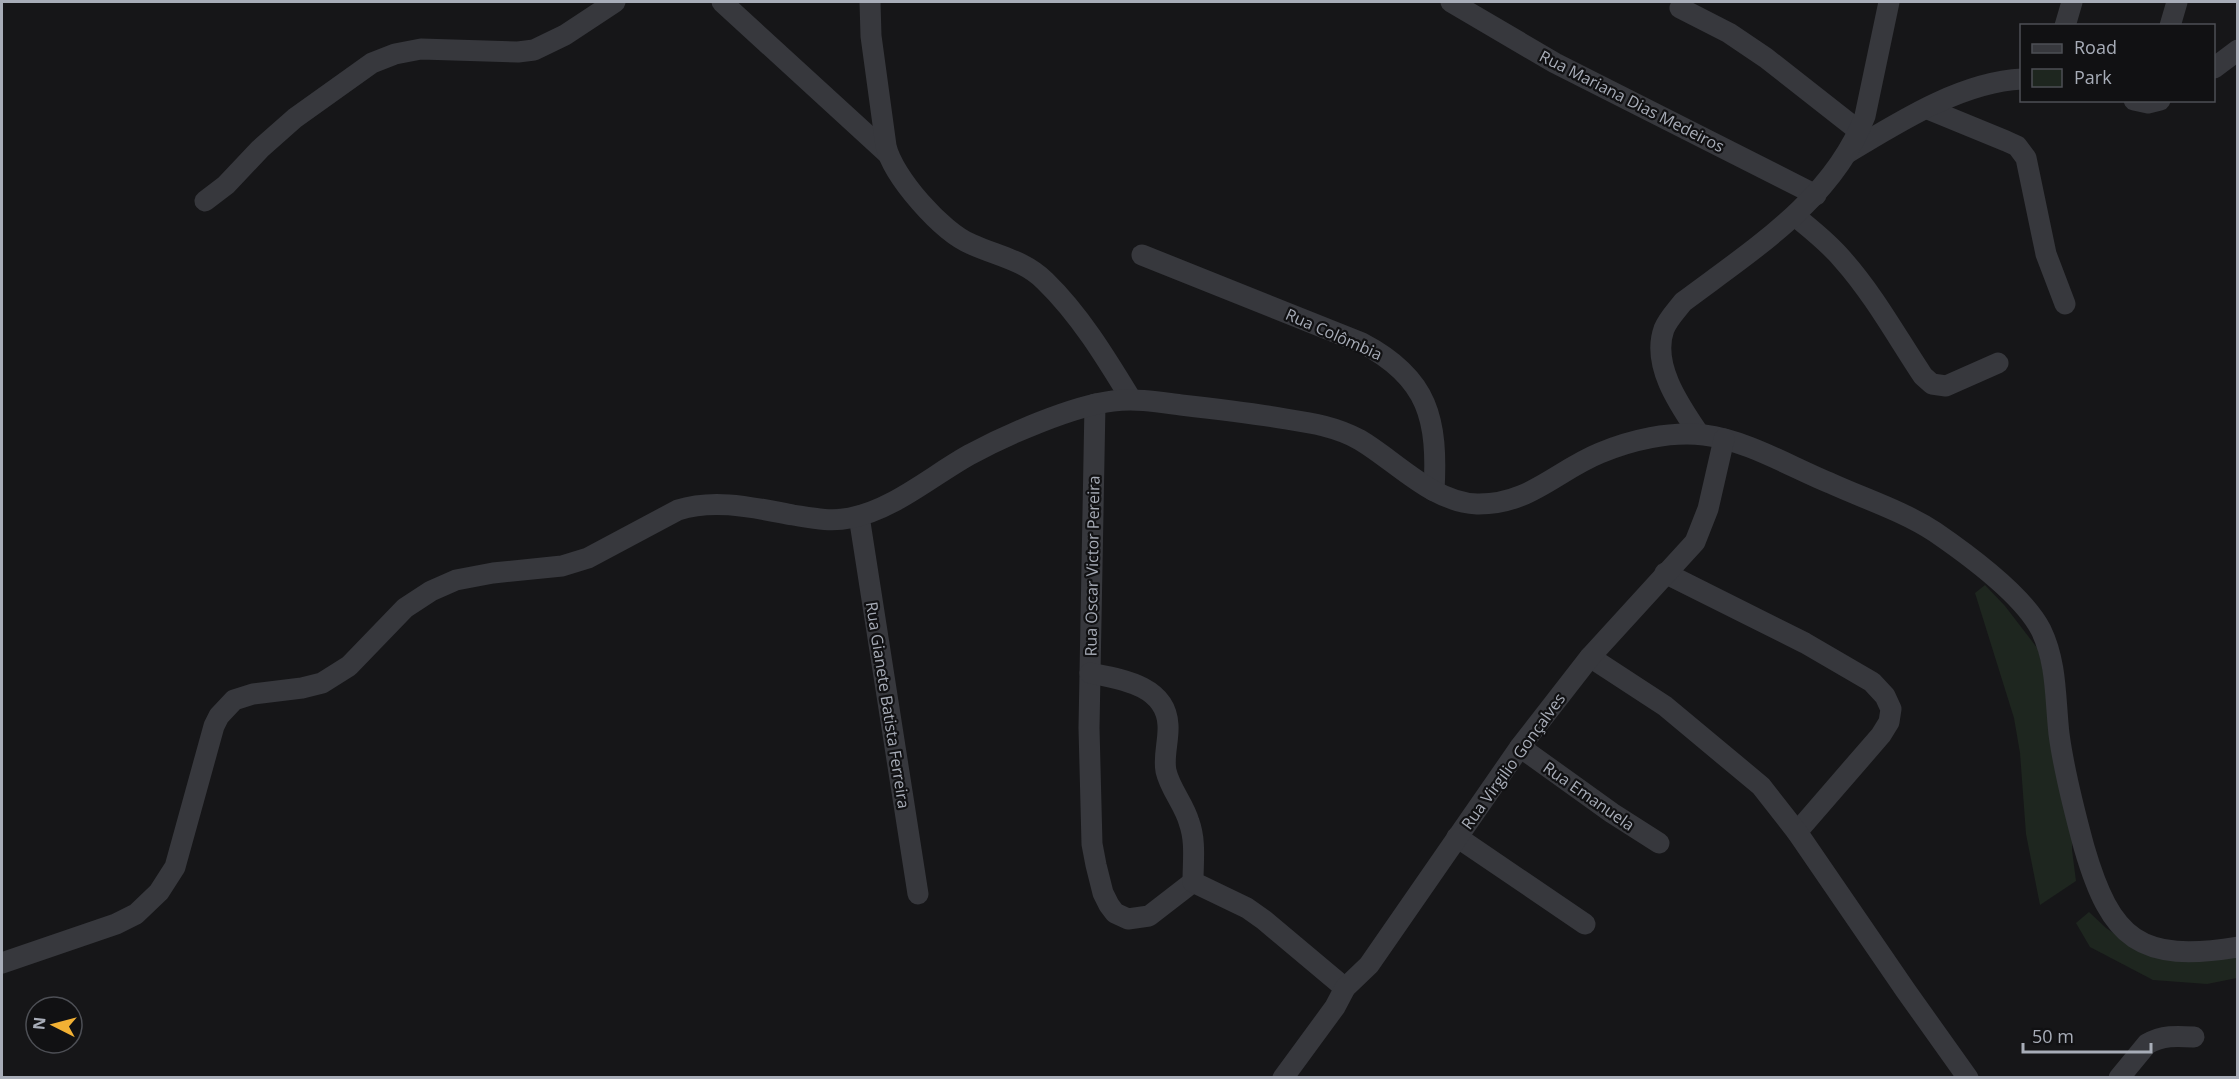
<svg xmlns="http://www.w3.org/2000/svg" width="2239" height="1079" viewBox="0 0 2239 1079" font-family="'Open Sans',sans-serif">
<style>
.green{fill:#1e261f}
.lines{fill:none;stroke-linecap:round;stroke-linejoin:round}
.minor{stroke:#37383d;stroke-width:21}
.labels{text-anchor:middle;dominant-baseline:central;stroke-width:4.5;stroke-linejoin:round;paint-order:stroke}
.street-label{font-size:16px;fill:#a8adb8;stroke:#111113}
</style>
<rect width="100%" height="100%" fill="#161618"/>
<g class="green">
<polygon points="1985,585 2005,606 2038,649 2073,794 2072,850 2076,881 2040,905 2026,834 2020,753 2014,718 1975,593"/>
<polygon points="2089,912 2106,928 2122,939 2237,955 2237,978 2207,984 2153,980 2090,947 2076,923"/>
</g>
<g class="lines">
<g class="minor">
<polyline points="722,2 888,154"/>
<path d="M870,2l1,34 15,110c7,31 56,86 85,98 26,12 53,16 74,37 35,34 61,77 86,118"/>
<polyline points="1451,2 1555,63 1816,195"/>
<polyline points="1680,8 1729,33 1766,58 1859,131"/>
<polyline points="2065,26 2072,2"/>
<polyline points="2170,26 2177,2"/>
<polyline points="2214,68 2238,50"/>
<polyline points="2134,100 2148,103 2160,100"/>
<polyline points="1928,109 2006,141 2017,146 2026,158 2046,254 2065,304"/>
<path d="M1849,152c50,-30 112,-70 173,-73"/>
<polyline points="205,201 226,185 260,149 295,118 372,63 395,54 421,49 518,52 534,50 565,35 615,2"/>
<path d="M1795,216c17,14 34,27 48,44 31,35 54,77 80,116l9,8 14,2 52,-23"/>
<path d="M1142,255l220,88c67,35 76,77 72,148"/>
<polyline points="1095,404 1089,728 1092,844 1096,865 1103,893 1109,905 1115,913 1128,919 1149,916 1193,882"/>
<path d="M1699,434c-19,-28 -48,-69 -35,-105 4,-10 12,-18 19,-27 69,-52 150,-102 182,-186l24,-114"/>
<polyline points="859,516 918,894"/>
<polyline points="1665,573 1805,643 1872,682 1885,696 1891,709 1889,722 1881,735 1797,832"/>
<polyline points="1590,657 1665,706 1761,786 1797,832 1906,991 1968,1078"/>
<path d="M1090,673c30,6 76,12 78,52 1,15 -5,32 -2,46 4,18 18,33 23,51 7,19 4,39 4,60l54,26 17,12 81,68"/>
<polyline points="1520,747 1612,813 1659,843"/>
<polyline points="1457,837 1585,924"/>
<path d="M2,963l114,-39 20,-10 23,-22 16,-25 39,-141 5,-10 15,-16 19,-6 49,-6 20,-5 27,-17 56,-58 26,-17 25,-11 37,-7 69,-7 26,-8 90,-48c37,-12 77,-2 115,5 19,3 37,7 57,3 44,-9 80,-41 119,-63 37,-20 103,-49 144,-54 23,-3 46,1 68,4 35,4 70,8 105,14 26,4 51,8 74,21 37,22 72,62 117,64 52,1 79,-33 123,-51 31,-13 70,-22 104,-18 42,5 87,32 126,48 35,16 73,28 105,49 32,22 88,63 106,98 16,33 14,68 18,104 5,38 15,76 25,113 27,93 56,116 154,100"/>
<polyline points="1283,1078 1335,1007 1345,988 1369,965 1520,747 1590,657 1695,542 1708,509 1724,439"/>
<path d="M2119,1078l28,-34c16,-9 30,-8 47,-7"/>
</g>
</g>
<g class="labels">
<g class="street-label">
<text transform="translate(1632 101) rotate(27)">Rua Mariana Dias Medeiros</text>
<text transform="translate(1334 334) rotate(24)">Rua Colômbia</text>
<text transform="translate(1092 566) rotate(-89)">Rua Oscar Victor Pereira</text>
<text transform="translate(888 705) rotate(81)">Rua Gianete Batista Ferreira</text>
<text transform="translate(1513 761) rotate(-54)">Rua Virgilio Gonçalves</text>
<text transform="translate(1589 796) rotate(35)">Rua Emanuela</text>
</g>
</g>
<rect width="2239" height="1079" fill="none" stroke="#a8adb8" stroke-width="6"/>
<rect x="2020" y="24" width="195" height="78" fill="#111113" stroke="#4d4f55" stroke-width="1.5"/>
<rect x="2032" y="44" width="30" height="9" fill="#37383d" stroke="#4d4f55" stroke-width="1.5"/>
<text x="2074" y="54" font-size="18" fill="#a8adb8">Road</text>
<rect x="2032" y="69" width="30" height="18" fill="#1e261f" stroke="#4d4f55" stroke-width="1.5"/>
<text x="2074" y="84" font-size="18" fill="#a8adb8">Park</text>
<g transform="translate(54 1025) rotate(276)"><circle r="28" fill="#111113" stroke="#4d4f55" stroke-width="1.5"/>
<path d="M0-4.5L10 22L0 15L-10 22Z" fill="#f2b134"/>
<text y="-9" font-size="16" font-weight="bold" text-anchor="middle" fill="#a8adb8">N</text>
</g>
<path d="M2023 1043v9h128v-9" fill="none" stroke="#a8adb8" stroke-width="3"/>
<text x="2032" y="1043" font-size="18" fill="#a8adb8" stroke="#111113" stroke-width="4.5" paint-order="stroke">50 m</text>
</svg>
